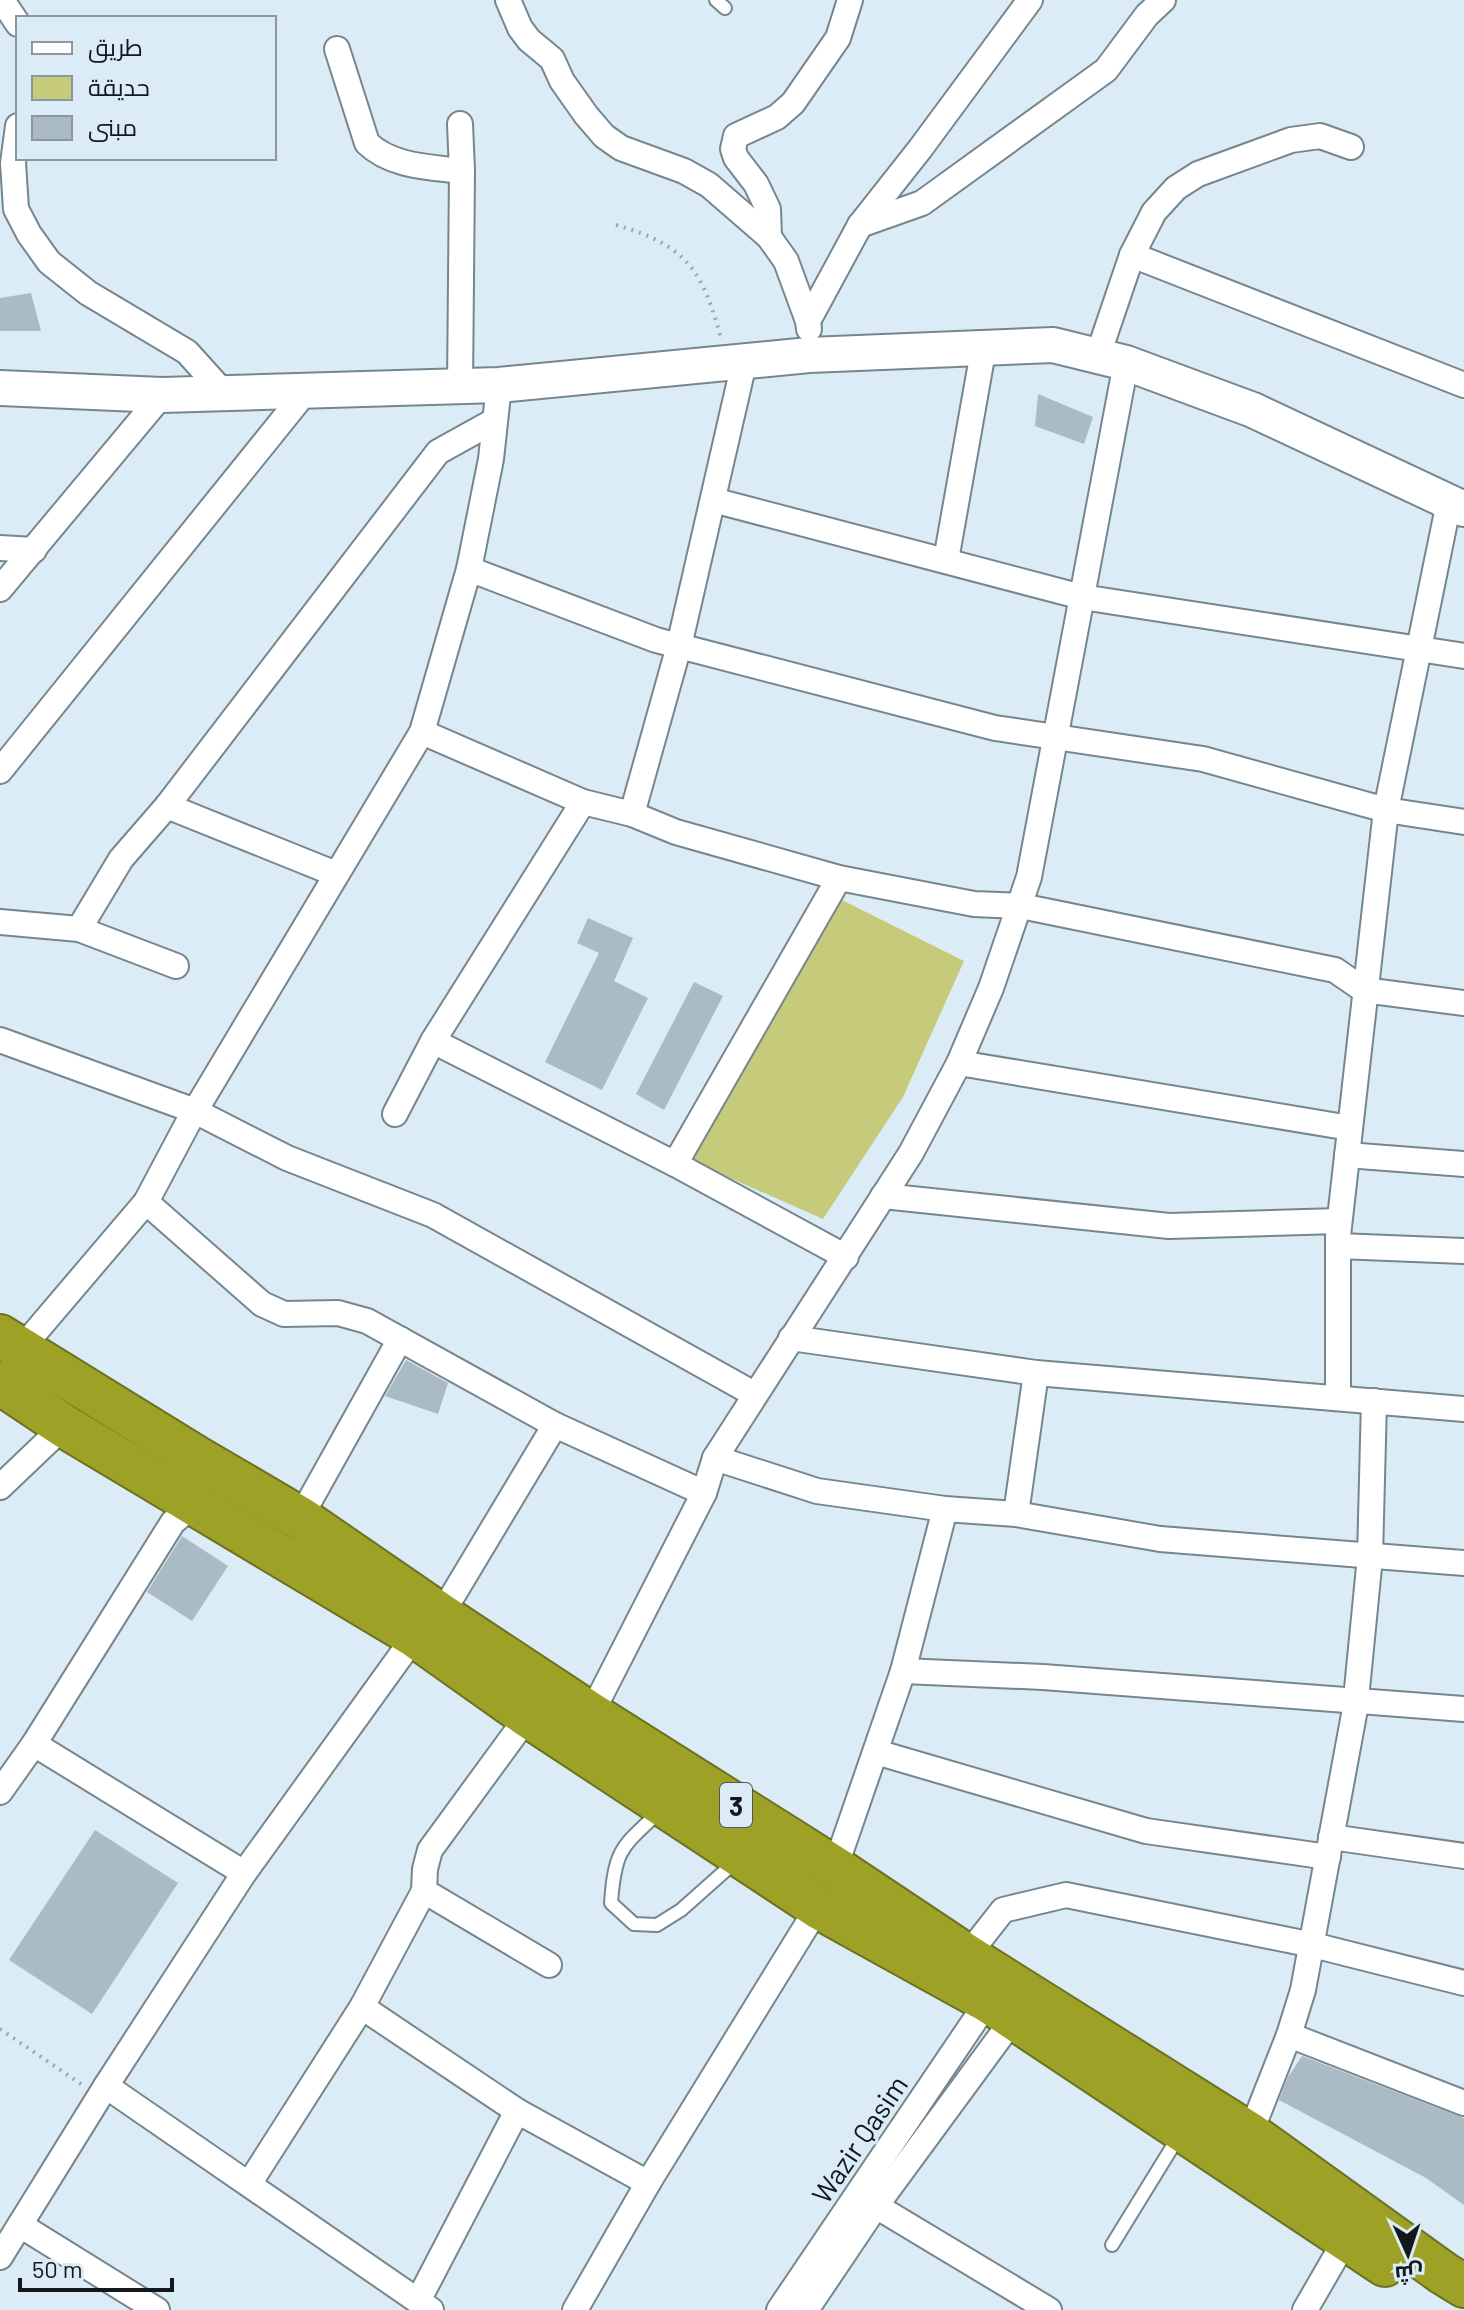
<svg xmlns="http://www.w3.org/2000/svg" width="1464" height="2310" viewBox="0 0 1464 2310" font-family="Barlow,Cairo,sans-serif">
<style>
.green{fill:#c5cb7b}
.building{fill:#aabbc5}
.lines{fill:none;stroke-linecap:round;stroke-linejoin:round}
.lane-casing{stroke:#76868f;stroke-width:16}
.street-casing{stroke:#76868f;stroke-width:28}
.secondary-casing{stroke:#76868f;stroke-width:38}
.highway-casing{stroke:#6c7222;stroke-width:46}
.path{stroke:#9aa7b0;stroke-width:4;stroke-dasharray:2 6;stroke-linecap:butt}
.lane{stroke:#fff;stroke-width:12}
.street{stroke:#fff;stroke-width:24}
.secondary{stroke:#fff;stroke-width:34}
.highway{stroke:#9da226;stroke-width:42}
.labels{text-anchor:middle;dominant-baseline:central;stroke-width:6;stroke-linejoin:round;paint-order:stroke}
.shield{fill:#dbecf7;stroke:#4e585d;stroke-width:2}
.shield-label{font-size:26px;font-weight:bold;fill:#12181b}
.street-label{font-size:28px;fill:#12181b;stroke:#dbecf7}
</style>
<rect width="100%" height="100%" fill="#dbecf7"/>
<polygon class="green" points="830,894 964,961 903,1097 823,1219 692,1161"/>
<g class="building">
<polygon points="31,293 41,331 0,331 0,298"/>
<polygon points="1038,394 1093,417 1084,444 1035,426"/>
<polygon points="588,918 633,938 614,981 648,998 602,1090 545,1062 599,953 577,943"/>
<polygon points="694,982 723,996 664,1110 636,1094"/>
<polygon points="406,1360 448,1383 438,1414 385,1396"/>
<polygon points="182,1536 228,1566 192,1621 147,1592"/>
<polygon points="95,1830 178,1883 92,2014 9,1960"/>
<polygon points="1302,2056 1464,2118 1464,2205 1426,2178 1279,2100 1288,2077"/>
</g>
<g class="lines">
<defs>
<g id="lane">
<polyline points="716,0 725,8"/>
<path d="M660,1811c-38,36 -45,37 -49,92l23,21 23,1 24,-15 54,-48"/>
<polyline points="1112,2245 1179,2136"/>
</g>
<g id="street">
<polyline points="2,0 18,24"/>
<polyline points="508,0 520,28 529,40 552,59 562,81 586,115 604,136 621,148 684,171 709,185 769,237 786,261 808,321"/>
<path d="M337,49l30,94c25,24 63,24 95,28"/>
<polyline points="460,124 462,171 460,387"/>
<polyline points="18,126 13,163 16,209 29,234 49,262 88,293 187,352 224,393"/>
<polyline points="860,225 922,203 1106,70 1147,15 1163,0"/>
<polyline points="769,237 768,209 756,184 736,158 733,149 736,136 777,117 793,103 838,38 850,0"/>
<polyline points="1132,255 1464,385"/>
<polyline points="809,329 808,321 860,225 920,149 1030,0"/>
<polyline points="1098,355 1132,255 1154,212 1176,188 1198,174 1291,140 1320,136 1351,147"/>
<polyline points="713,500 1082,597 1464,656"/>
<polyline points="0,548 34,550"/>
<polyline points="946,560 984,346"/>
<polyline points="469,569 656,640 995,728 1203,759 1386,810 1464,822"/>
<polyline points="0,589 162,395"/>
<polyline points="422,732 583,802 632,814 676,832 839,878 974,904 1021,906 1335,970 1364,990 1464,1003"/>
<polyline points="0,771 307,390"/>
<polyline points="167,806 336,874"/>
<polyline points="632,814 679,646 744,363"/>
<polyline points="0,922 79,929 176,966"/>
<polyline points="79,929 121,859 167,806 438,452 494,421"/>
<polyline points="0,1040 195,1111 287,1158 433,1215 754,1394"/>
<polyline points="433,1041 675,1164 846,1257"/>
<polyline points="959,1063 1350,1128"/>
<polyline points="395,1114 433,1041 583,802"/>
<polyline points="1347,1155 1464,1164"/>
<polyline points="675,1164 839,878"/>
<polyline points="883,1196 1169,1226 1339,1221"/>
<polyline points="146,1202 262,1304 284,1314 338,1313 367,1321 555,1425 704,1493"/>
<polyline points="1338,1246 1464,1251"/>
<polyline points="791,1338 1036,1373 1464,1409"/>
<polyline points="21,1349 146,1202 189,1121 422,732 469,569 491,459 499,385"/>
<polyline points="1338,1398 1338,1236 1386,810 1449,502"/>
<polyline points="715,1458 817,1491 945,1509 1016,1514 1160,1539 1464,1563"/>
<polyline points="0,1487 64,1426"/>
<polyline points="1016,1514 1036,1373"/>
<polyline points="300,1518 400,1339"/>
<polyline points="441,1615 555,1425"/>
<polyline points="903,1671 1043,1677 1464,1709"/>
<polyline points="591,1714 704,1493 715,1458 911,1153 959,1063 991,988 1029,877 1126,363"/>
<polyline points="34,1744 244,1873"/>
<polyline points="876,1752 1146,1831 1328,1857"/>
<polyline points="0,1792 34,1744 173,1522 194,1505"/>
<polyline points="1331,1837 1464,1856"/>
<polyline points="835,1868 903,1671 945,1509"/>
<polyline points="424,1891 549,1965"/>
<polyline points="967,1956 1003,1910 1066,1895 1313,1945 1464,1983"/>
<polyline points="362,2007 517,2111 648,2183"/>
<polyline points="1289,2035 1464,2103"/>
<polyline points="106,2086 431,2310"/>
<polyline points="1250,2134 1289,2035 1303,1990 1355,1709 1370,1557 1374,1401"/>
<polyline points="249,2184 362,2007 424,1891 425,1869 430,1850 528,1716"/>
<polyline points="876,2206 1049,2310"/>
<polyline points="20,2225 157,2310"/>
<polyline points="0,2257 106,2086 244,1873 415,1636"/>
<polyline points="418,2301 517,2111"/>
<polyline points="575,2310 648,2183 818,1907"/>
<polyline points="779,2310 988,2001"/>
<polyline points="806,2310 876,2206 1014,2018"/>
<polyline points="1305,2310 1346,2239"/>
</g>
<polyline id="secondary" points="0,388 162,395 499,385 809,355 1053,345 1126,363 1253,410 1464,509"/>
<g id="highway">
<polyline points="0,1336 196,1457 300,1518 441,1615 591,1714 835,1868 967,1956 1250,2134 1443,2273 1464,2286"/>
<polyline points="0,1383 64,1426 415,1636 528,1716 818,1907 988,2001 1385,2265"/>
</g>
</defs>
<use href="#lane" class="lane-casing"/>
<use href="#street" class="street-casing"/>
<use href="#secondary" class="secondary-casing"/>
<use href="#highway" class="highway-casing"/>
<g class="path">
<path d="M616,225c70,20 87,45 105,114"/>
<polyline points="0,2029 84,2086"/>
</g>
<use href="#lane" class="lane"/>
<use href="#street" class="street"/>
<use href="#secondary" class="secondary"/>
<use href="#highway" class="highway"/>
</g>
<g class="labels">
<rect class="shield" x="720" y="1783" width="32" height="44" rx="6"/>
<g class="shield-label">
<text x="736" y="1805">3</text>
</g>
<g class="street-label">
<text transform="translate(859 2139) rotate(-56)">Wazir Qasim</text>
</g>
</g>
<rect x="16" y="16" width="260" height="144" fill="#dbecf7" stroke="#8b979f" stroke-width="2"/>
<rect x="32" y="42" width="40" height="12" fill="#ffffff" stroke="#8b979f" stroke-width="2"/>
<text x="88" y="56" font-size="24" fill="#12181b">طريق</text>
<rect x="32" y="76" width="40" height="24" fill="#c5cb7b" stroke="#8b979f" stroke-width="2"/>
<text x="88" y="96" font-size="24" fill="#12181b">حديقة</text>
<rect x="32" y="116" width="40" height="24" fill="#aabbc5" stroke="#8b979f" stroke-width="2"/>
<text x="88" y="136" font-size="24" fill="#12181b">مبنى</text>
<g transform="translate(1408 2254) rotate(177)" stroke="#dbecf7" stroke-width="6" paint-order="stroke">
<path d="M0-6L14 30L0 20L-14 30Z" fill="#12181b"/>
<text y="-12" font-size="22" font-weight="bold" text-anchor="middle" fill="#12181b">ش</text>
</g>
<path d="M20 2278v12h152v-12" fill="none" stroke="#12181b" stroke-width="4"/>
<text x="32" y="2278" font-size="24" fill="#12181b" stroke="#dbecf7" stroke-width="6" paint-order="stroke">50 m</text>
</svg>
